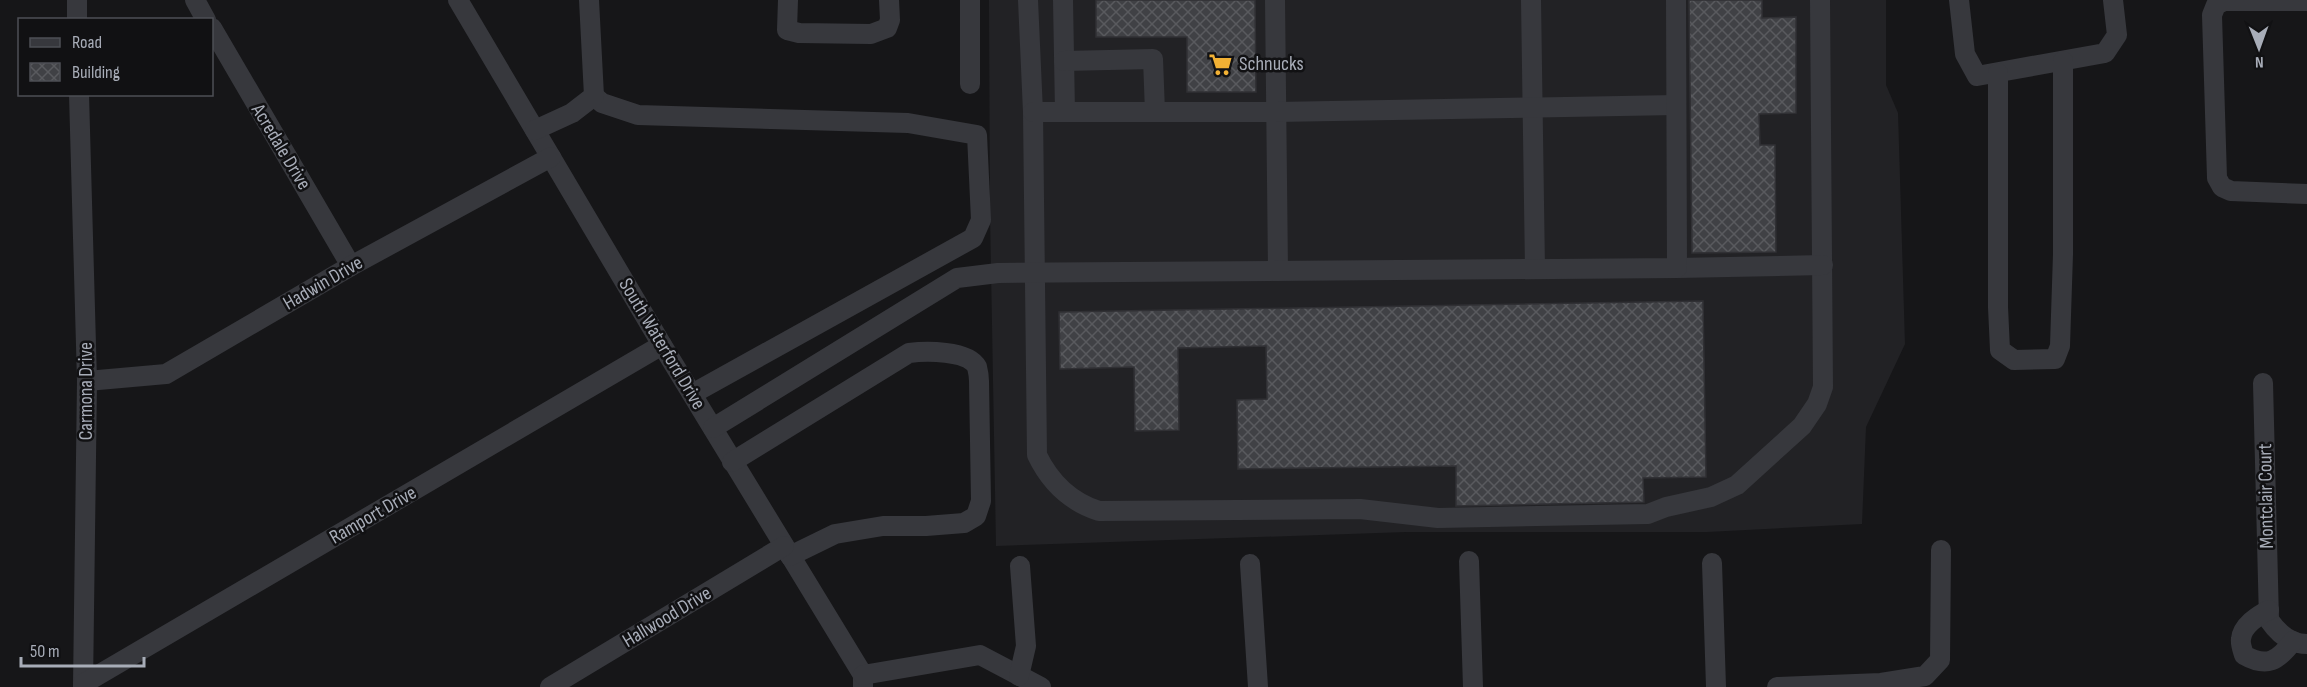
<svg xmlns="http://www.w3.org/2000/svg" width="2307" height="687" viewBox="0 0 2307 687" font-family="'Sofia Sans Condensed',sans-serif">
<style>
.built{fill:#222225}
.building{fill:url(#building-cross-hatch);stroke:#303034;stroke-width:1.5}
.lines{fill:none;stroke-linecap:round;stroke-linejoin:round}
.minor{stroke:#37383d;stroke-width:20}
.labels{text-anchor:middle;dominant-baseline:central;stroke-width:5;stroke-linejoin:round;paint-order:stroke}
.poi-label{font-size:20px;fill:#a8adb8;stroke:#111113;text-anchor:start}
.street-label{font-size:20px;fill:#a8adb8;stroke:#111113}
</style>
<defs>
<pattern id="building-cross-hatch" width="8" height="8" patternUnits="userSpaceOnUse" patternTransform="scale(1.5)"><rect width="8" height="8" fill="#404145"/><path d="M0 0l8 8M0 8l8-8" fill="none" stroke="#595a5e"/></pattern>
</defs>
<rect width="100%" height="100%" fill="#161618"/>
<polygon class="built" points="989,0 1886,0 1886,85 1898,113 1905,344 1866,427 1862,524 1707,532 1406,532 996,546 990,214"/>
<g class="building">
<polygon points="1096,0 1255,0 1256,92 1187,92 1187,37 1096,37"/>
<polygon points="1689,0 1762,0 1762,18 1796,17 1796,113 1759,114 1760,145 1775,145 1776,252 1692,253"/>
<polygon points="1703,301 1706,477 1643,478 1644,502 1456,506 1456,466 1238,469 1237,400 1267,399 1266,346 1178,348 1179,430 1135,431 1134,367 1060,369 1059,312"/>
</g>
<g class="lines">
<g class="minor">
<polyline points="77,0 77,20"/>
<polyline points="195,0 206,20"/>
<polyline points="458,0 662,345 863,675 863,687"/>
<polyline points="788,0 787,30 799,33 871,34 887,28 890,20 889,0"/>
<polyline points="970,0 970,84"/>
<path d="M1028,0l5,112 4,343c13,27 34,47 62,56l261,-2 78,9 210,-4 18,-7 45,-10 26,-12 65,-59 15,-22 6,-17 -3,-387"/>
<polyline points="1063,0 1065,112"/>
<polyline points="1275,0 1278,271"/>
<polyline points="1531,0 1535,269"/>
<polyline points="1959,0 1965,54 1977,76 2105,53 2117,35 2113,0"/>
<polyline points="2307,1 2224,1 2216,5 2212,15 2217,178 2222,187 2231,191 2307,194"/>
<polyline points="212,28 351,266"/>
<polyline points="1064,61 1153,59 1155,112"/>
<polyline points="1998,73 1998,307 2000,350 2014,360 2055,359 2060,346 2063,254 2063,61"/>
<polyline points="79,94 87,381 83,687"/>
<polyline points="594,96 602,103 638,115 908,123 977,135 981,220 973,238 692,394"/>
<polyline points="1033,112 1276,112 1676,105"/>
<polyline points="535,130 572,113 594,96 589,0"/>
<polyline points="1677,268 1823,265"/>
<polyline points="87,381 166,374 351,266 551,157"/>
<path d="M2263,383l6,237c9,13 21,24 38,24"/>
<polyline points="713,428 957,278 998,273 1677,268 1676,0"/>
<path d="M732,462l177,-109c16,-2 59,-3 68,14 1,4 2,10 2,14l2,120 -5,15 -12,7 -38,3h-43l-48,8 -45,22"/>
<polyline points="1469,561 1473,687"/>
<polyline points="1712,563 1716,687"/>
<polyline points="1250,564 1258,687"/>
<path d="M2269,610c-11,5 -27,16 -28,29 -1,5 2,12 3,16 23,13 34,6 49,-14"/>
<polyline points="863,675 980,655 1041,687"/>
<polyline points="1019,676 1026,646 1020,566"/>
<polyline points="83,684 662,345"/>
<polyline points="550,687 784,546"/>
<polyline points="1777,687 1881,683 1925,676 1940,660 1941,550"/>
</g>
</g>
<defs>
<symbol id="supermarket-bare" viewBox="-9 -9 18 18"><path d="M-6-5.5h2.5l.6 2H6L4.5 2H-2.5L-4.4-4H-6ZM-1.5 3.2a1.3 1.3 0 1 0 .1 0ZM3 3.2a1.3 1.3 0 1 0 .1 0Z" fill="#f2b134" stroke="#111113" stroke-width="2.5" paint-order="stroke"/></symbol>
</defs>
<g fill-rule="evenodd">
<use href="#supermarket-bare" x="1204" y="48" width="33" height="33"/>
</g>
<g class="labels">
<g class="poi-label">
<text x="1239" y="64">Schnucks</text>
</g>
<g class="street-label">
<text transform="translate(281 147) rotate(59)">Acredale Drive</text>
<text transform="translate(323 283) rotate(-30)">Hadwin Drive</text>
<text transform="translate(662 344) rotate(59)">South Waterford Drive</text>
<text transform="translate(86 391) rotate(-90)">Carmona Drive</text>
<text transform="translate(2266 496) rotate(-91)">Montclair Court</text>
<text transform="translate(373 515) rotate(-30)">Ramport Drive</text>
<text transform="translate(667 617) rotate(-31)">Hallwood Drive</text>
</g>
</g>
<rect x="18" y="18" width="195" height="78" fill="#111113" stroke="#4d4f55" stroke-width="1.5"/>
<rect x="30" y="38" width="30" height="9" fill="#37383d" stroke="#4d4f55" stroke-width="1.5"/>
<text x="72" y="48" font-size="18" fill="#a8adb8">Road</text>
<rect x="30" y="63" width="30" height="18" fill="url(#building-cross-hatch)" stroke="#4d4f55" stroke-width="1.5"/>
<text x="72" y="78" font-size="18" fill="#a8adb8">Building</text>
<g transform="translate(2259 48) rotate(179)" stroke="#111113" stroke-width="4.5" paint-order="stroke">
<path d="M0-4.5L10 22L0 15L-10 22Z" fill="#a8adb8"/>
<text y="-9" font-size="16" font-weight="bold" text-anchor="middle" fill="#a8adb8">N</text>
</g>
<path d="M21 657v9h123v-9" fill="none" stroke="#a8adb8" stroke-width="3"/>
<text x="30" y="657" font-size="18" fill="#a8adb8" stroke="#111113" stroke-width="4.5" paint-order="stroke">50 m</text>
</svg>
